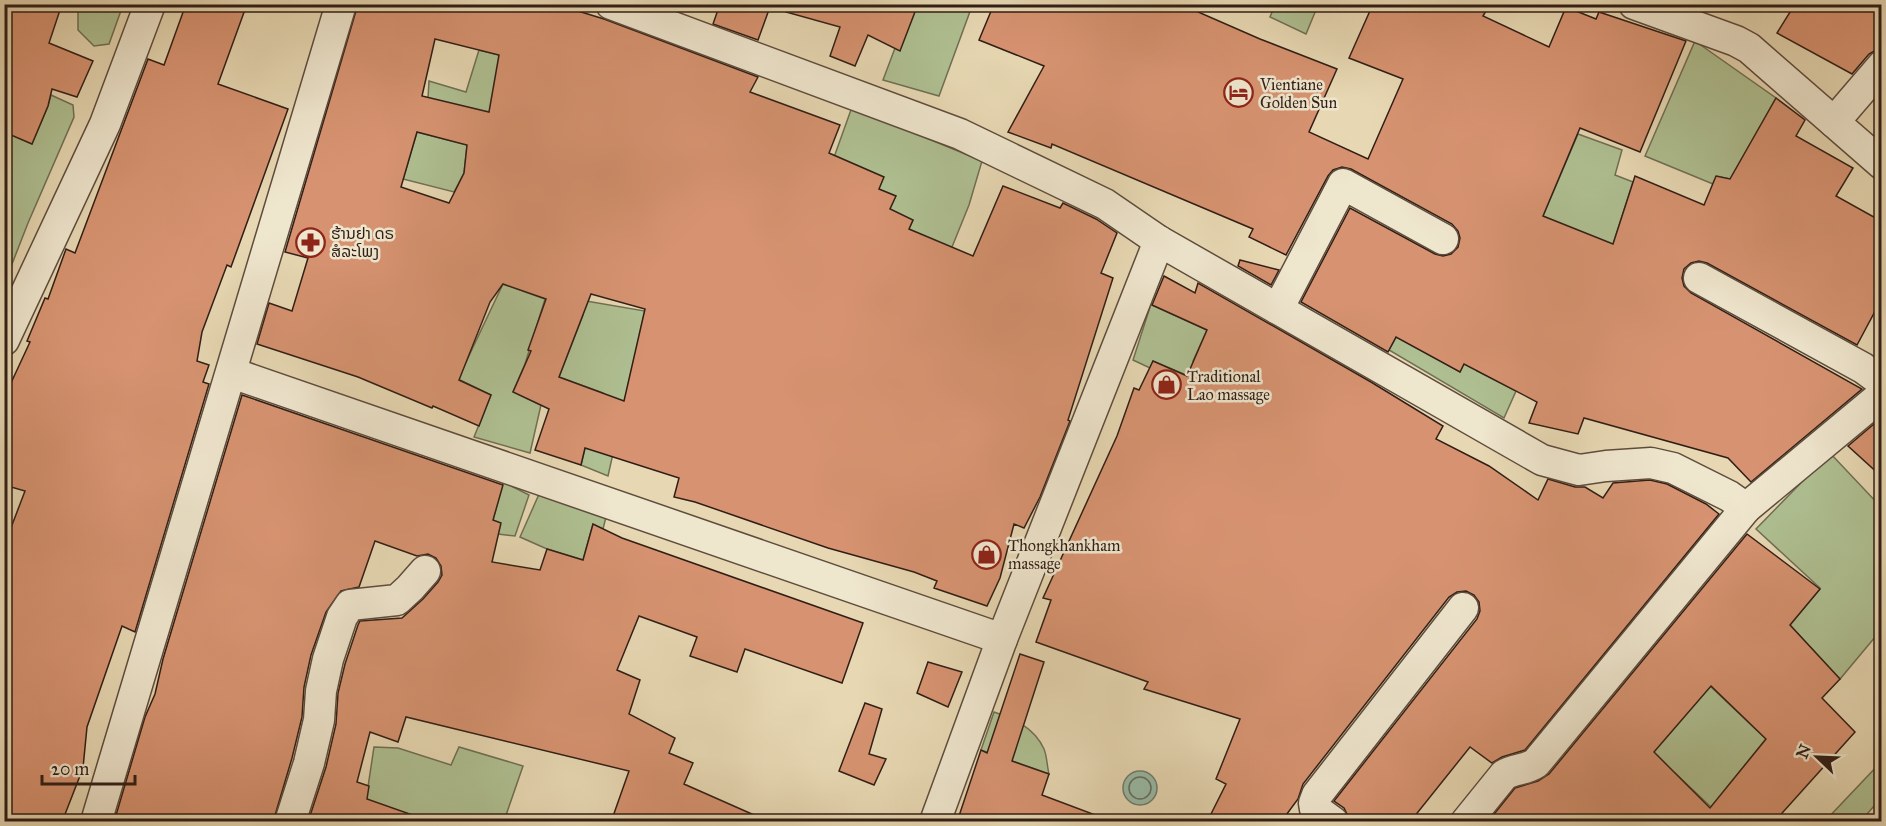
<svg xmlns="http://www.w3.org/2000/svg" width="1886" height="826" viewBox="0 0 1886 826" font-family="'IM FELL Great Primer','Noto Sans Lao',serif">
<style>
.green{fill:#afc092;stroke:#706f54;stroke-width:1.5}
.water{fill:#98bba7;stroke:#6e7c6d;stroke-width:1.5}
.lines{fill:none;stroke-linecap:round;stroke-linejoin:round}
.shore{stroke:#646c5e;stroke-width:1.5}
.building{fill:#d79371;stroke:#301e16;stroke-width:1.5;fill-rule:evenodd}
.minor-casing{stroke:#5e4c3d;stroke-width:33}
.minor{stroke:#efe6ce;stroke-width:30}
.labels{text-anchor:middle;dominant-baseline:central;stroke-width:5;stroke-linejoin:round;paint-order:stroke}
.poi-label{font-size:16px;fill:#301e16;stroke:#efe6ce;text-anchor:start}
</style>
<rect width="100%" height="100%" fill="#e7d8b3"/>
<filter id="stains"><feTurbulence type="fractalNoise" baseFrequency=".00333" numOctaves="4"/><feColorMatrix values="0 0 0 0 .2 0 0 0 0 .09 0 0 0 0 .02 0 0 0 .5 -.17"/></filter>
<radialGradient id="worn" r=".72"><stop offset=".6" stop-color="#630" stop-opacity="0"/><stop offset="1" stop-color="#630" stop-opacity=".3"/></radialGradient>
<g class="green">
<polygon points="969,4 972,6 939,96 883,80 895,48 918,5"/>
<polygon points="78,5 123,5 109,44 94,46 78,30"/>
<polygon points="1275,5 1275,4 1318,5 1306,34 1270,17"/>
<polygon points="1695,41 1776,98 1730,179 1717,176 1713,184 1645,156"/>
<polygon points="479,50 499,55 548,94 467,146 464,173 454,192 403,179 417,132 467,145 428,98 429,81 466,92"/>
<polygon points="51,95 73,105 74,117 28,223 5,282 5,132 32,144 48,106"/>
<polygon points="852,107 982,161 969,205 952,247 902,244 913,220 890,209 823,188"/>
<polygon points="1578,134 1622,150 1615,175 1633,182 1614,241 1621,263 1543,216"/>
<polygon points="503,284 545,299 525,364 513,392 541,405 530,453 474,437 491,395 458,379"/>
<polygon points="551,295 645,311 608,476 581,465 591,423 603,393 559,377 583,315 549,309"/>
<polygon points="1494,301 1501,329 1477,371 1516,391 1504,418 1389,350 1401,329 1428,354 1460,372"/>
<polygon points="1151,304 1207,330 1193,361 1216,370 1210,385 1153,361 1150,368 1133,360"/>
<polygon points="1830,453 1881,507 1881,630 1840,679 1790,625 1820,588 1756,529"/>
<polygon points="503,482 529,495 515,536 498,534 493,520"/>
<polygon points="540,492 606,517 603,529 593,524 583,560 547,549 520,537"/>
<polygon points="1710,686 1766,739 1711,807 1675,773 1662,786 1646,733 1660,744"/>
<path d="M994,712c20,7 40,15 50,37 3,7 3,17 5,25l-68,-24z"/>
<polygon points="374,747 398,748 451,765 459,747 523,766 504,821 424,821 424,819 366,800"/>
<polygon points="1881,762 1881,798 1861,821 1825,821"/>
</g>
<circle class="water" cx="1140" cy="788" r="17"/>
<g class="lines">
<circle class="shore" cx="1140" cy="788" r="11"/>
</g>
<g class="building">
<polygon points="4,4 62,4 49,43 93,61 77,97 52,89 48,106 32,144 4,132"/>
<polygon points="186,4 247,4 218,84 288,109 231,267 227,265 202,332 197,361 209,365 203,382 209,384 135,632 122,626 87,727 83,768 62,822 4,822 4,546 25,491 4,485 4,398 30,342 27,341 45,298 48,299 66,249 75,253 148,59 164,65"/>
<path d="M358,4h197l49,15 154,58 -8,15 90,33 -11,28 55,24 -5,12 17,7 -6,13 23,11 -4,9 64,27 30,-70 57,22 3,-5 33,16 21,14 -16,40 12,5 -45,142 2,1 -30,76 -16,31 -10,-4 -14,54 -13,28 -53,-18 3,-7 -23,-9 -86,-24 -133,-46 -21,-5 5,-19 -94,-30 -4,17 -46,-15 14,-41 -36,-17 18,-41 -3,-1 18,-51 -43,-15 -13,18 -31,78 32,15 -12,31 -46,-20 -1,2 -74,-31 -101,-33 12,-41 23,8 16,-53 -23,-6zM435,39l64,16 -10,57 -67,-16zM417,132l50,13 -3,28 -15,30 -48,-16zM591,294l54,15 -21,92 -65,-24z"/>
<polygon points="720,4 771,4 758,40 713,24"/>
<polygon points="787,4 918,4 900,51 868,35 855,66 830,56 840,27 786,12"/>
<polygon points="994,4 1180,4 1260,39 1337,69 1309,132 1368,159 1403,79 1349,58 1373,4 1490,4 1483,16 1549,47 1566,7 1596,19 1599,12 1686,41 1640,152 1580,128 1543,216 1613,244 1635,176 1704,205 1716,176 1730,179 1776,98 1805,120 1796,136 1853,168 1836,196 1881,221 1881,300 1857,345 1707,263 1699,261 1691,263 1684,269 1682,278 1684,286 1691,293 1862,389 1751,482 1728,458 1584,418 1578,434 1529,423 1537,402 1464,364 1460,372 1396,337 1388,352 1301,302 1350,208 1435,254 1443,256 1451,254 1458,247 1460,238 1458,231 1452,224 1351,169 1342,167 1333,170 1328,176 1286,255 1249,237 1253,229 1052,144 1051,148 1008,132 1044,66 979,40"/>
<polygon points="1795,4 1881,4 1881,49 1876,50 1869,54 1852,74 1777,33"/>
<polygon points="1240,260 1279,270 1271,285 1238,266"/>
<polygon points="1164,276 1195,293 1198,283 1371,382 1443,426 1436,439 1489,466 1538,500 1548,479 1575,487 1585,487 1603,498 1613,483 1650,480 1667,484 1706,504 1719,514 1525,750 1502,757 1492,763 1470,747 1410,822 1351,822 1344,808 1334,801 1477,619 1480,611 1479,602 1474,595 1466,591 1457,592 1449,597 1303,784 1298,799 1281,822 1207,822 1226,784 1216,779 1240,719 1144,689 1148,682 1036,642 1051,600 1043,598 1117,436 1134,388 1139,390 1153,361 1187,376 1207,330 1152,305"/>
<polygon points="242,395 503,485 493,520 501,523 492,562 540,570 547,549 583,560 593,524 622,538 863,623 842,683 745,649 737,672 690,656 697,637 639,616 617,670 640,680 629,714 675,738 669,753 693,763 684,784 770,822 611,822 629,771 406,717 398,742 370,732 357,782 369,786 367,799 421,818 421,822 308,822 326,767 336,724 338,693 345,664 358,625 360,621 402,618 423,599 438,582 442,575 441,566 436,558 428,554 417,556 375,541 359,587 341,591 326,612 311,655 304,687 302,717 292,758 273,822 114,822 145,717 155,694 163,659"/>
<polygon points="1881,418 1881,476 1848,446"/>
<path d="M1747,534l73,55 -30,36 50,54 -18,19 33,34 -81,90h-279l-4,-4 24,-30 23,-7 11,-7zM1711,686l55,53 -56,69 -56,-56z"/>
<polygon points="1020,654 1044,662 1012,761 1049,774 1042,795 1106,819 1106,822 957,822 981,750 987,753"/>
<polygon points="928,662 962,672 948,707 917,693"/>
<polygon points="865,703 882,709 869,754 886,759 874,785 839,771"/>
</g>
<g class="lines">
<defs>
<g id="minor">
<polyline points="611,4 960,134 1105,204 1159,241 1542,460 1579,470 1606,466 1651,463 1673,468 1729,496 1746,508"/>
<polyline points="1634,4 1736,41 1749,48 1882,164"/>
<polyline points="1834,122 1882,66"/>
<polyline points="1699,278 1863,368 1882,382"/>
<polyline points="1278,309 1343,184 1443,239"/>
<polyline points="4,340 105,124 150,4"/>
<polyline points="232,373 1002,639"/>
<polyline points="96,822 341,4"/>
<polyline points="290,822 309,763 319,720 321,691 328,659 342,617 350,605 397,600 410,588 425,571"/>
<polyline points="935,822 1002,639 1159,241"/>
<polyline points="1333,822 1315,809 1314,803 1317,795 1463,608"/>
<path d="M1466,822l38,-47c11,-7 20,-4 32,-12l210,-255 136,-113"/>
</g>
</defs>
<use href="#minor" class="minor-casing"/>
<use href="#minor" class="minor"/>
</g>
<defs>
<symbol id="hotel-ring" viewBox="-11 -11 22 22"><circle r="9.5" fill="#efe6ce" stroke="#8f2418" stroke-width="1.5"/><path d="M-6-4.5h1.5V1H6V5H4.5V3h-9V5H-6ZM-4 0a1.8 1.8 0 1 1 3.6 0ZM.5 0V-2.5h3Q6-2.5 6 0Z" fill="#8f2418"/></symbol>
<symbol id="pharmacy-ring" viewBox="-11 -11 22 22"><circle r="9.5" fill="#efe6ce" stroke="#8f2418" stroke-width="1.5"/><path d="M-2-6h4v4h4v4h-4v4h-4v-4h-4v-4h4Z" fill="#8f2418"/></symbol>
<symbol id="shop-ring" viewBox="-11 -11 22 22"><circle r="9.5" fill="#efe6ce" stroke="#8f2418" stroke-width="1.5"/><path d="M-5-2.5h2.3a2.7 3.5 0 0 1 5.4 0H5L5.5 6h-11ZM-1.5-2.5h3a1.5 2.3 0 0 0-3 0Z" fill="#8f2418"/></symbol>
</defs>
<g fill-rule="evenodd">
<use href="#hotel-ring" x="1222" y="76" width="33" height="33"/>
<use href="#pharmacy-ring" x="294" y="226" width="33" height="33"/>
<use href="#shop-ring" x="1150" y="368" width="33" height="33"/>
<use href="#shop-ring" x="970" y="538" width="33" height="33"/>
</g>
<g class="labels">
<g class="poi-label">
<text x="1260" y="84">Vientiane<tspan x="1260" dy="18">Golden Sun</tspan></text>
<text x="331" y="233">ຮ້ານຢາ ດຣ<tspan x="331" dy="18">ສໍລະໂພງ</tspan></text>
<text x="1187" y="376">Traditional<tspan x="1187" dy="18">Lao massage</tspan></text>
<text x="1008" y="545">Thongkhankham<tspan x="1008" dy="18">massage</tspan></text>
</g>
</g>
<rect width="1886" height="826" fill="none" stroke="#e7d8b3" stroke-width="24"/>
<rect x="6" y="6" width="1874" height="814" fill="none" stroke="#301e16" stroke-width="3"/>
<rect x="12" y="12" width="1862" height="802" fill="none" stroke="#301e16" stroke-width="1.5"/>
<g transform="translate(1817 757) rotate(293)" stroke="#efe6ce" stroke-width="4.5" paint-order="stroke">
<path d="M0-4.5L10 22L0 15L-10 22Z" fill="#301e16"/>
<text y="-9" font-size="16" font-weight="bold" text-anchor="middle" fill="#301e16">N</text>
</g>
<path d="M42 775v9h93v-9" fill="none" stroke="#301e16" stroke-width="3"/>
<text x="51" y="775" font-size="18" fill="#301e16" stroke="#efe6ce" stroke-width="4.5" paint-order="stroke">20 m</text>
<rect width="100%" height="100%" filter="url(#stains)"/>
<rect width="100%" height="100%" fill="url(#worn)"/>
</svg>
